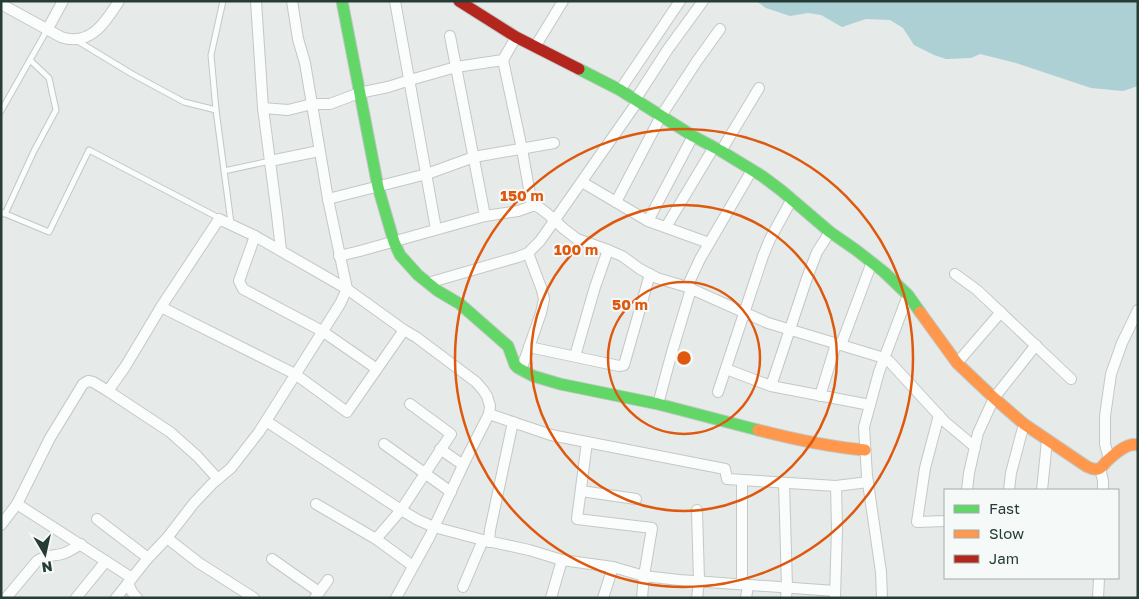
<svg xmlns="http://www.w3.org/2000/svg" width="1139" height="599" viewBox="0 0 1139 599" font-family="'Golos Text',sans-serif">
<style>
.water{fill:#acd0d4}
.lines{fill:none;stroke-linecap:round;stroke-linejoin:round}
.lane-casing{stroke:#c3c8c6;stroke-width:7}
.street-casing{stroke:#c3c8c6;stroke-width:12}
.fast-casing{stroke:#c2c8c6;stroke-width:13}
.slow-casing{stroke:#c2c8c6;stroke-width:13}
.jam-casing{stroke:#c2c8c6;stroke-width:13}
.lane{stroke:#fbfcfc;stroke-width:5}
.street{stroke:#fbfcfc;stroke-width:10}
.fast{stroke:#63d668;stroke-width:11}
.slow{stroke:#ff974d;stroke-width:11}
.jam{stroke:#b3261e;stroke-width:11}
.ring{fill:none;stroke:#de580e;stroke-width:2.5}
.centre{fill:#de580e;stroke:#f5f9f7;stroke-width:2.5}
.ring-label{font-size:15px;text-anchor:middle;font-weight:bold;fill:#de580e;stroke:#f5f9f7;stroke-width:4;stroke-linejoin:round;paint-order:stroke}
</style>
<rect width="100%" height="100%" fill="#e6ebe9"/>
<polygon class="water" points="756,1 1138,1 1138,86 1123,91 1091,88 1016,63 980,54 971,58 946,59 934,55 914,45 903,28 890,20 866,19 842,27 821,15 808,13 790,16 766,8"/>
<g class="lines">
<defs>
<g id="lane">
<polyline points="223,1 211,55 216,110 231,223"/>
<polyline points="76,40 132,74 184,102 216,110"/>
<polyline points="1,111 47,30"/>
<polyline points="224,171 270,161"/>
<polyline points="1,212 49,232 89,150 219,218"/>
<polyline points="5,214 34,151 56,110 49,78 30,60"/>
</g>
<g id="street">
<polyline points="256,1 263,108 277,215 281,250"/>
<polyline points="395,1 436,229"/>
<path d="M1,4l60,33c29,10 44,-14 58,-36"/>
<polyline points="47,30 63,1"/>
<polyline points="450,36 485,216"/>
<polyline points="516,37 503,60 522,149 532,206"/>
<polyline points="535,47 563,1"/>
<polyline points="620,90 680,1"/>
<polyline points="635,100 668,49 703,1"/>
<polyline points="263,108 288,110 312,104 330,104 359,93 388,87 410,80 456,67 503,60"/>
<polyline points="721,151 759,88"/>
<polyline points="270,161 319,151"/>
<polyline points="582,182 648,221 709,243"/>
<polyline points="328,199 427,174 474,157 554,143"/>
<polyline points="616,202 661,116 697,61 720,29"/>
<polyline points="648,221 693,136"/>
<polyline points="666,227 714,147"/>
<polyline points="255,236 239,281 243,289 322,331 377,369"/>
<polyline points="339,256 360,251 485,216 518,211 532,206 536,206 540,208 549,215 564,229 577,239 608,250 622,256 640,269 657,278 687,287 768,323 884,358 889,361 944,421 975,447"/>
<polyline points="955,274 977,290 1071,379"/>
<polyline points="428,283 518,257 528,253 540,241 638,101"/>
<polyline points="687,287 700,259 752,170"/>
<polyline points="161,307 295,374 347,412 404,330"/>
<polyline points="841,345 872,262"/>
<polyline points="529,347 619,366 624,365 650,274"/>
<polyline points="575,356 595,287 608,250"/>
<polyline points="957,363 1001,312"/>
<polyline points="726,369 771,386 870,405"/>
<polyline points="521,370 541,313 544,299 542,290 528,253"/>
<polyline points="771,386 807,278 817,252 830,232"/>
<polyline points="108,391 125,367 161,307 219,219 255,236 347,289 404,330 416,337 476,382 483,390 487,396 490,406 489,414 466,459 430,536 396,598"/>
<polyline points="718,392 763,256 770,239 792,199"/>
<polyline points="820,396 836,344"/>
<polyline points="658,404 672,352 691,289"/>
<polyline points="489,414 551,435 725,469 727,479 836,486 837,528 835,598"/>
<polyline points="939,415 925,468 917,522 945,521"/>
<polyline points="266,421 401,510 418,520 434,527 483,540 529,550 562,560 613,567 644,576 679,580 835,591"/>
<polyline points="587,442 577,519 652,528 644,576 642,598"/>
<polyline points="384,444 451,492"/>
<polyline points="440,449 463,465"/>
<polyline points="1109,459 1105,444 1105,416 1111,374 1122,343 1138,310"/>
<polyline points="1100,468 1103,481 1103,490"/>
<polyline points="742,480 742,584"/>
<polyline points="784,483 787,587 786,598"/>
<polyline points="836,486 868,482"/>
<polyline points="967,490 969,473 978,433 994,398 1036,345"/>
<polyline points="1009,490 1011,473 1024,424"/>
<polyline points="1042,490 1047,441"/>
<polyline points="581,491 636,499"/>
<polyline points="17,504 132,578"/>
<polyline points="316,504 376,539 413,566"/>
<polyline points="697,510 699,581 697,598"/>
<polyline points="97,519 148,558"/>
<polyline points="1,525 17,504 50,438 83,384 88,381 93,382 108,391 170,432 197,456 218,479"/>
<polyline points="167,538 199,563 254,598"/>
<polyline points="376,539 401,510 451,434 410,404"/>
<polyline points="489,542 490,530 513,422"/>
<polyline points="272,559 319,592"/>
<polyline points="128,583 132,592 137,598"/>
<polyline points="463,587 483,540"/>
<path d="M6,598l31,-37c8,-6 16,-5 25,-7 7,-2 12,-6 19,-10"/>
<polyline points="76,598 106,561"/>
<polyline points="116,598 148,558 167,538 194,503 212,484 231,468 259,432 340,304 347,289 328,199 305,63 298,39 292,1"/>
<polyline points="315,598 328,580"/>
<polyline points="551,598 562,560"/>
<polyline points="603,598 613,567"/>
<polyline points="746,598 748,585"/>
<polyline points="882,598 881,572 867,476 864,427 879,372 908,295"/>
<polyline points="1098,598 1099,578"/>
</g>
<g id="fast">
<polyline points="342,1 378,187 394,242 400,255 418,275 438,291 460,304 508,346 515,365 518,368 533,376 560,384 658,404 758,430"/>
<polyline points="579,69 620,90 693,136 721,151 762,176 782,191 830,232 856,250 884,272 908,295 920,312"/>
</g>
<g id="slow">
<path d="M920,312l37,51 37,35 30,26 62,42c4,2 7,4 12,3 4,-1 6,-5 9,-8 8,-7 20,-19 31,-16"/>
<path d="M758,430c35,9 71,17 107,20"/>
</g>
<polyline id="jam" points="459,1 516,37 579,69"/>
</defs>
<use href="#lane" class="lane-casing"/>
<use href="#street" class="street-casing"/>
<use href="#fast" class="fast-casing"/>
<use href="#slow" class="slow-casing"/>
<use href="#jam" class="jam-casing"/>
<use href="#lane" class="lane"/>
<use href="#street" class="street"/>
<use href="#fast" class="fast"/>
<use href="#slow" class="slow"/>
<use href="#jam" class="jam"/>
</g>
<g class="ring">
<circle cx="684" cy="358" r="76"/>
<circle cx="684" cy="358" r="153"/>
<circle cx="684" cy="358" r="229"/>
</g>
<circle cx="684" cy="358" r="8" class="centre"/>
<g class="ring-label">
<text x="522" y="201">150 m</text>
<text x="576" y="255">100 m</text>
<text x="630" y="310">50 m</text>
</g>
<rect width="1139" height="599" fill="none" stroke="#263c36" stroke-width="5"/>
<rect x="944" y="489" width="175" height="90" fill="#f5f9f7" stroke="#a2adaa"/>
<rect x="954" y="505" width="25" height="8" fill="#63d668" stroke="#a2adaa"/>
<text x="989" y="514" font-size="15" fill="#263c36">Fast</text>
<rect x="954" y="530" width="25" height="8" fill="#ff974d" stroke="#a2adaa"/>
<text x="989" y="539" font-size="15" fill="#263c36">Slow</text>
<rect x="954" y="555" width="25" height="8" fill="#b3261e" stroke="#a2adaa"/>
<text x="989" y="564" font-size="15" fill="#263c36">Jam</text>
<g transform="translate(45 554) rotate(171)" stroke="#f5f9f7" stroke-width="4" paint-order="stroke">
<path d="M0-4L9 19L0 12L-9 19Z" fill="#263c36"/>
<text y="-8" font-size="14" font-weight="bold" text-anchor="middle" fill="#263c36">N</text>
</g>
</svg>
